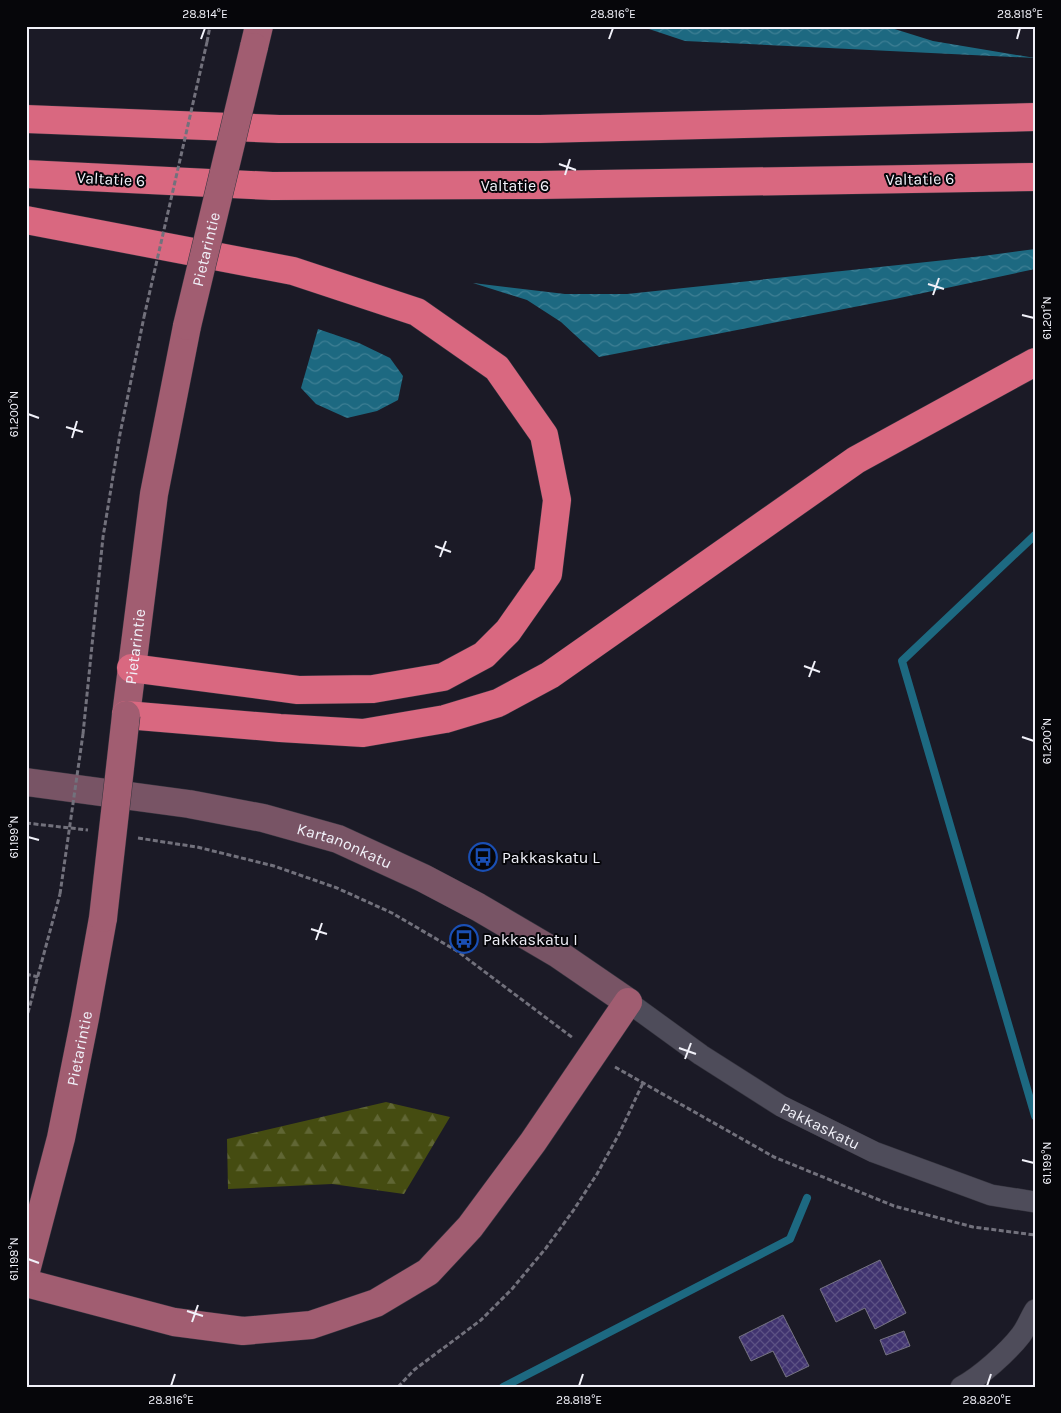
<svg xmlns="http://www.w3.org/2000/svg" width="1061" height="1413" viewBox="0 0 1061 1413" font-family="Karla,sans-serif">
<style>
.forest{fill:url(#forest-firs)}
.water{fill:url(#water-waves)}
.lines{fill:none;stroke-linecap:round;stroke-linejoin:round}
.stream{stroke:#1d6981;stroke-width:8}
.building{fill:url(#building-cross-hatch);stroke:#767483}
.minor-casing{stroke:#35343e;stroke-width:22}
.secondary-casing{stroke:#35343e;stroke-width:29}
.primary-casing{stroke:#35343e;stroke-width:29}
.motorway-casing{stroke:#35343e;stroke-width:29}
.path{stroke:#72717c;stroke-width:3;stroke-dasharray:5 2.5;stroke-linecap:butt}
.minor{stroke:#4e4c5a;stroke-width:21}
.secondary{stroke:#785465;stroke-width:28}
.primary{stroke:#a15d71;stroke-width:28}
.motorway{stroke:#d96880;stroke-width:28}
.primary-bridge-casing{stroke:#35343e;stroke-width:29;stroke-linecap:butt}
.path-bridge{stroke:#72717c;stroke-width:3;stroke-dasharray:5 2.5;stroke-linecap:butt}
.primary-bridge{stroke:#a15d71;stroke-width:28}
.ticks{fill:none;stroke:#f1f1f9;stroke-width:2}
.labels{text-anchor:middle;dominant-baseline:central;stroke-width:4;stroke-linejoin:round;paint-order:stroke}
.street-label{font-size:16px;fill:#f1f1f9;stroke:#06060a}
.poi-label{font-size:16px;fill:#f1f1f9;stroke:#06060a;text-anchor:start}
.neatline{fill:none;stroke:#f1f1f9;stroke-width:2}
.ticks-label{font-size:12px;text-anchor:middle;fill:#f1f1f9}
</style>
<defs>
<pattern id="forest-firs" width="22" height="20" patternUnits="userSpaceOnUse" patternTransform="scale(1.25)"><rect width="22" height="20" fill="#454c11"/><path d="M5 1l3.5 6h-7zM16 11l3.5 6h-7z" fill="#606634"/></pattern>
<pattern id="water-waves" width="16" height="10" patternUnits="userSpaceOnUse" patternTransform="scale(1.25)"><rect width="16" height="10" fill="#1d6981"/><path d="M0 5q4-4 8 0t8 0" fill="none" stroke="#3e7f94"/></pattern>
<pattern id="building-cross-hatch" width="8" height="8" patternUnits="userSpaceOnUse" patternTransform="scale(1.25)"><rect width="8" height="8" fill="#40336f"/><path d="M0 0l8 8M0 8l8-8" fill="none" stroke="#5c5184"/></pattern>
</defs>
<rect width="100%" height="100%" fill="#1b1a26"/>
<polygon class="forest" points="386,1102 450,1117 404,1194 332,1184 228,1189 227,1139"/>
<g class="water">
<polygon points="622,26 885,26 933,41 1035,58 685,41 649,29"/>
<polygon points="1035,249 1035,269 895,299 599,357 561,322 527,300 473,283 565,294 627,294 983,256"/>
<polygon points="318,329 359,343 390,358 403,376 398,400 377,411 347,418 316,404 301,388"/>
</g>
<g class="lines">
<g class="stream">
<polyline points="1035,535 902,661 1035,1116"/>
<polyline points="503,1387 790,1239 807,1198"/>
</g>
</g>
<g class="building">
<polygon points="880,1260 906,1313 875,1329 865,1308 836,1322 820,1289"/>
<polygon points="783,1315 809,1366 786,1377 773,1351 751,1361 739,1337"/>
<polygon points="904,1331 910,1346 886,1355 880,1340"/>
</g>
<g class="lines">
<defs>
<g id="minor">
<path id="s1" d="M628,1002l73,53 80,51 93,46 117,43 44,7"/>
<path d="M961,1387c19,-10 47,-35 60,-52 6,-8 9,-17 14,-25"/>
</g>
<g id="secondary">
<path id="s2" d="M26,782l163,22 74,14 75,21 85,39 55,29 80,47 70,48"/>
</g>
<g id="primary">
<polyline points="254,47 259,26"/>
<path id="s3" d="M126,715l28,-221 33,-168"/>
<path id="s4" d="M26,1271l35,-133 24,-120 18,-100"/>
<polyline points="26,1283 174,1322 243,1331 311,1325 376,1303 428,1272 470,1227 533,1142 628,1002"/>
</g>
<g id="motorway">
<polyline points="26,119 279,129 540,129 1035,117"/>
<polyline points="26,174 272,186 539,185 1035,177"/>
<polyline points="26,220 293,271 417,312 497,368 544,435 557,500 548,574 508,631 484,655 443,677 373,689 298,690 131,668"/>
<polyline points="126,715 280,728 363,733 445,719 498,703 550,675 856,460 1035,362"/>
</g>
</defs>
<use href="#minor" class="minor-casing"/>
<use href="#secondary" class="secondary-casing"/>
<use href="#primary" class="primary-casing"/>
<use href="#motorway" class="motorway-casing"/>
<g class="path">
<polyline points="207,42 210,26"/>
<polyline points="83,734 103,537 120,434 144,317"/>
<polyline points="26,823 88,830"/>
<polyline points="138,838 197,847 274,866 337,888 392,913 457,951 573,1038"/>
<polyline points="26,974 38,977"/>
<polyline points="26,1020 60,894"/>
<polyline points="615,1067 774,1157 894,1206 973,1227 1035,1235"/>
<polyline points="398,1387 414,1370 481,1320 512,1289 546,1248 573,1211 597,1174 619,1134 643,1083"/>
</g>
<use href="#minor" class="minor"/>
<use href="#secondary" class="secondary"/>
<use href="#primary" class="primary"/>
<use href="#motorway" class="motorway"/>
<defs>
<g id="primary-bridge">
<path id="s5" d="M187,326l67,-279"/>
<polyline points="103,918 126,715"/>
</g>
</defs>
<use href="#primary-bridge" class="primary-bridge-casing"/>
<g class="path-bridge">
<polyline points="144,317 207,42"/>
<polyline points="60,894 83,734"/>
</g>
<use href="#primary-bridge" class="primary-bridge"/>
</g>
<path class="ticks" d="M201,39l4,-11M609,39l4,-11M1017,39l3,-11M559,164l17,6M565,175l5,-16M928,284l16,5M933,295l6,-17M1022,315l12,3M28,414l11,4M66,427l17,5M72,438l5,-17M435,546l16,6M440,557l6,-16M804,666l16,6M809,677l6,-16M1022,737l12,4M28,837l11,3M311,929l16,5M316,940l6,-17M679,1048l17,6M685,1059l6,-16M1022,1160l12,3M28,1259l11,4M187,1311l16,5M192,1322l6,-17M171,1386l4,-12M579,1386l4,-12M987,1386l4,-12"/>
<defs>
<symbol id="bus-ring" viewBox="-11 -11 22 22"><circle r="9.5" fill="#06060a" stroke="#1a4fb4" stroke-width="1.5"/><path d="M-5-6H5V4H4V6H2V4H-2V6H-4V4H-5ZM-3.5-4V0h7V-4ZM-3.5 1.2v1.5H-2V1.2ZM2 1.2v1.5H3.5V1.2Z" fill="#1a4fb4"/></symbol>
</defs>
<g fill-rule="evenodd">
<use href="#bus-ring" x="467" y="841" width="32" height="32"/>
<use href="#bus-ring" x="448" y="923" width="32" height="32"/>
</g>
<g class="labels">
<g class="street-label">
<text transform="translate(111 179) rotate(3)">Valtatie 6</text>
<text transform="translate(920 179) rotate(-1)">Valtatie 6</text>
<text x="515" y="185">Valtatie 6</text>
<text stroke="none"><textPath href="#s5" startOffset="79">Pietarintie</textPath></text>
<text stroke="none"><textPath href="#s3" startOffset="69">Pietarintie</textPath></text>
<text stroke="none"><textPath href="#s2" startOffset="326">Kartanonkatu</textPath></text>
<text stroke="none"><textPath href="#s4" startOffset="229">Pietarintie</textPath></text>
<text stroke="none"><textPath href="#s1" startOffset="229">Pakkaskatu</textPath></text>
</g>
<g class="poi-label">
<text x="502" y="857">Pakkaskatu L</text>
<text x="483" y="939">Pakkaskatu I</text>
</g>
</g>
<rect width="1061" height="1413" fill="none" stroke="#06060a" stroke-width="55"/>
<rect x="28" y="28" width="1006" height="1358" class="neatline"/>
<g class="ticks-label">
<text x="205" y="18">28.814°E</text>
<text x="613" y="18">28.816°E</text>
<text x="1020" y="18">28.818°E</text>
<text transform="translate(1047 318) rotate(-90)" y="4">61.201°N</text>
<text transform="translate(14 414) rotate(-90)" y="4">61.200°N</text>
<text transform="translate(1047 741) rotate(-90)" y="4">61.200°N</text>
<text transform="translate(14 837) rotate(-90)" y="4">61.199°N</text>
<text transform="translate(1047 1163) rotate(-90)" y="4">61.199°N</text>
<text transform="translate(14 1259) rotate(-90)" y="4">61.198°N</text>
<text x="171" y="1404">28.816°E</text>
<text x="579" y="1404">28.818°E</text>
<text x="987" y="1404">28.820°E</text>
</g>
</svg>
